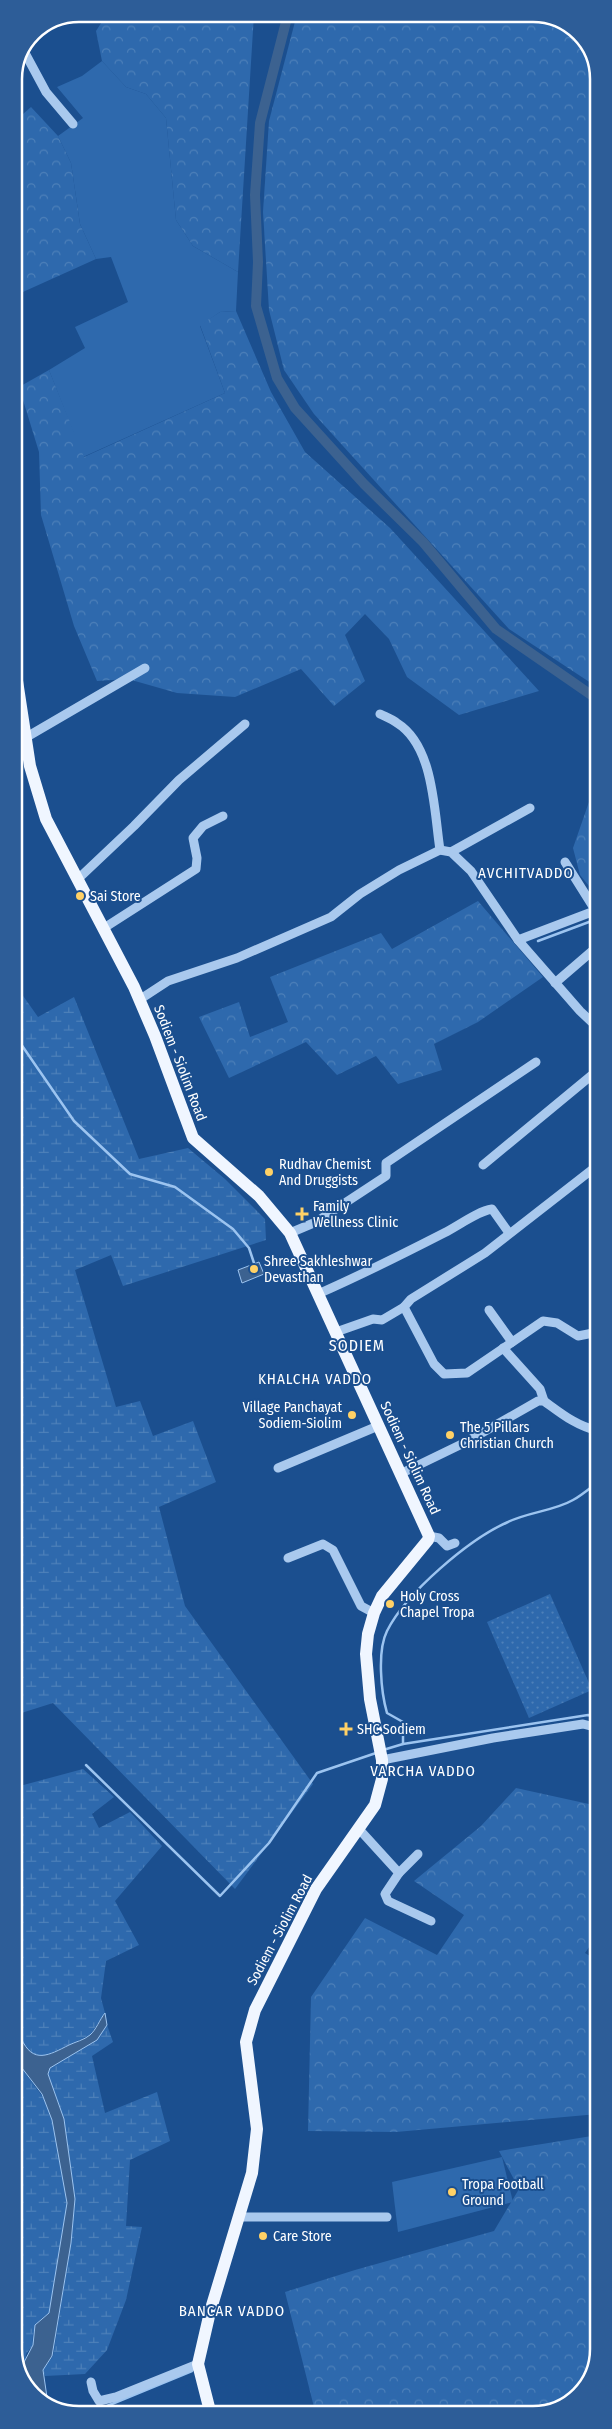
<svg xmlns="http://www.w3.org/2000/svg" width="612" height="2429" viewBox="0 0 612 2429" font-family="'Fira Sans Condensed',sans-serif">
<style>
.grass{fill:#2e69ad}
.forest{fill:url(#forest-crowns)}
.wetland{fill:url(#wetland-marsh)}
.park{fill:url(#park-dots)}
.water{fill:#3c6290;stroke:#9cc4f0}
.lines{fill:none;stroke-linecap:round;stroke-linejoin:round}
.stream{stroke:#9cc4f0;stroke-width:2.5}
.canal{stroke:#3c6290;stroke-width:10}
.minor{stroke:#a9c9ee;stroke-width:9}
.major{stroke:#f0f6ff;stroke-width:12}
.poi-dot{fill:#ffd166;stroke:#1b4f8f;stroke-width:2}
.labels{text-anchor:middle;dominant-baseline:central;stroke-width:4;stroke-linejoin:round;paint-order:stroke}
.poi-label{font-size:14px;fill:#fff;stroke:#1b4f8f;text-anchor:start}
.street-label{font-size:14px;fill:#fff;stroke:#1b4f8f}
.neighbourhood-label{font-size:15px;letter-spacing:1px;fill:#fff;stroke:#1b4f8f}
.quarter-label{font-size:16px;letter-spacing:1px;fill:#fff;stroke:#1b4f8f}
.rim{fill:none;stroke:#fff;stroke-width:2.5}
</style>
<defs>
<pattern id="forest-crowns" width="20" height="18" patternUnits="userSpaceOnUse" patternTransform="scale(1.25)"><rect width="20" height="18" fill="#2e69ad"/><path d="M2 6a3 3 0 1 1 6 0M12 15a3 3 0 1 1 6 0" fill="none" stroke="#4d80b9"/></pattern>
<pattern id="wetland-marsh" width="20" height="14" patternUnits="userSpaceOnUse" patternTransform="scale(1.25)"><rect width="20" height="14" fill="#2e69ad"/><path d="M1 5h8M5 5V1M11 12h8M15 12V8" fill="none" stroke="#4d80b9"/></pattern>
<pattern id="park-dots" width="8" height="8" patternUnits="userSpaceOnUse" patternTransform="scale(1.25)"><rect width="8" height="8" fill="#2e69ad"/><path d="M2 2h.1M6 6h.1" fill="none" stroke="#4d80b9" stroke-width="1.8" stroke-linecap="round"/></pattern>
</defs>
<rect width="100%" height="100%" fill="#1b4f8f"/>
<g class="grass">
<polygon points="102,61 126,87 146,94 166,118 176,220 193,246 238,272 236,311 220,312 200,326 225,393 83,457 49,370 85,348 75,327 128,302 111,257 96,259 80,224 71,163 58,136 83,118 57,87 82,76"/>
<polygon points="502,2157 513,2202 398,2232 392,2182"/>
</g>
<g class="forest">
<polygon points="107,14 254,14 238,272 193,246 176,220 166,118 146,94 126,87 102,61 96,31"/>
<polygon points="297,14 541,14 576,30 597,67 597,687 509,629 314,414 284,370 269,310 263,212 269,121"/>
<polygon points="31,107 58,136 71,163 80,224 96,259 14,296 14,122"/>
<polygon points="236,311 271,392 305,452 390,528 539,691 459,715 407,677 389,639 365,614 345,635 365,681 334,706 301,669 235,697 177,693 128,679 97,681 74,626 41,515 39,452 19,387 49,370 84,457 225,393 200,325 220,312"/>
<polygon points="597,746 597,896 580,875 573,848 590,799 594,750"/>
<polygon points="478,901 543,977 478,1022 434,1044 442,1070 398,1084 376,1056 337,1075 306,1042 229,1078 199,1017 239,1002 250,1037 288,1022 270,977 381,933 392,949"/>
<polygon points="516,1788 598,1806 598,1934 585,1953 598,1961 598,2114 396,2132 308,2131 311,1997 365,1918 437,1955 464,1915 414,1881 481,1826"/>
<polygon points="598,2135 598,2341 582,2393 545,2414 316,2415 285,2292 355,2270 494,2231 519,2189 499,2151"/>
</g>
<g class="wetland">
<polygon points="14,983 38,1017 74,997 139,1159 188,1148 225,1179 265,1219 266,1240 123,1286 111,1255 75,1270 116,1407 140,1401 153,1436 193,1421 216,1482 159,1507 185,1606 313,1784 235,1889 53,1703 15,1715"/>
<polygon points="83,1769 114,1797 92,1814 99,1828 130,1812 162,1846 115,1901 139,1945 106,1961 101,1998 105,2013 90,2035 45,2056 33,2054 27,2050 21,2038 17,2026 17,2003 15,1996 15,1784 16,1787"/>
<polygon points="107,2025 113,2042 92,2056 105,2113 157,2092 170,2141 130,2160 126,2226 142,2227 126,2300 107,2350 85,2374 45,2376 43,2370 53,2356 71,2243 75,2199 64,2119 48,2074 50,2068 55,2065 97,2040"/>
<path d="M15,2059l30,41 7,20 13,66 2,18 -3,26 -15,83c-12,7 -18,18 -16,32l-7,9 -2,25 -9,-17z"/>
</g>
<polygon class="park" points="550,1594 592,1690 529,1718 487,1622"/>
<g class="water">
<polygon points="259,1262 264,1274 242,1283 238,1270"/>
<path d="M15,1996c5,14 0,29 6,42 12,27 28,17 48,7 6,-3 15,-5 21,-10 6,-5 10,-16 15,-22l2,12 -10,15 -42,25 -5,3 -2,6 16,45 11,80 -4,44 -19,113 -9,14 5,34c-14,-6 -25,-18 -22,-34l-4,-4 11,-21 2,-20 14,-12 18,-110 -15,-83 -10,-26 -27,-35z"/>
</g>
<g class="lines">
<g class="stream">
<polyline points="538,941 597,919"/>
<polyline points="14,1034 74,1121 130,1174 175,1187 233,1229 249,1248 255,1266"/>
<path d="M403,1744v-22l-16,-9c-6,-21 -10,-62 0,-82 19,-38 82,-92 121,-109 20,-10 46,-11 65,-22 9,-5 17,-12 25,-18"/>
<polyline points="383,1750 403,1744 588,1715 598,1718"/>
<polyline points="86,1765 220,1896 269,1843 317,1773 376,1753"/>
<polyline points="90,2413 192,2371"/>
<polyline points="80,2415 90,2413 91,2415"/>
</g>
<polyline class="canal" points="288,14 260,123 255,195 258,262 256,306 277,378 295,408 364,484 423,542 496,629 597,699"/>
<g class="minor">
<polyline points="25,53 46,92 73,124"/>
<path d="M380,714c6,3 12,5 17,9 37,23 37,88 43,127"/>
<polyline points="25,738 145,668"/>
<polyline points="451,852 530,808"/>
<polyline points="565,862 597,913"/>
<polyline points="79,878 134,826 179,780 245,724"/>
<polyline points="104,928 196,869 197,858 193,838 203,826 223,816"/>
<polyline points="518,940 597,910"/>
<polyline points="555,983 598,946"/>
<polyline points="139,1000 168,981 237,958 331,917 360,894 399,870 440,850 451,852 471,871 518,940 580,1011 598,1028"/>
<polyline points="483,1165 598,1070"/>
<polyline points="598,1165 485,1253 411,1299 404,1307 434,1364 444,1374 467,1373 543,1321 557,1323 578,1336 598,1332"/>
<polyline points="290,1233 316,1222 386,1176 386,1163 536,1062"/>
<path d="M318,1294c43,-19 85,-40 126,-61 14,-7 34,-22 48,-24l17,24"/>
<polyline points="489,1310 512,1342"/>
<polyline points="336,1332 373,1319 382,1320 404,1307"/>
<polyline points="503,1348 540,1389 544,1401"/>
<polyline points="278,1468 378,1426"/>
<path d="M400,1474l66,-32 72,-41h6c18,13 31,24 54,30"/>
<polyline points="429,1536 439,1538 447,1546 455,1543"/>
<polyline points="288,1558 323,1544 333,1550 361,1606 374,1613"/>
<polyline points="382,1760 493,1738 583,1724 598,1728"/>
<polyline points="358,1828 399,1873 385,1894 388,1901 431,1921"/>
<polyline points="399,1873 418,1854"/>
<polyline points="238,2217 387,2217"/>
<polyline points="91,2382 93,2391 99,2401 116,2397 198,2364"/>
</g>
<polyline class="major" points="14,661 30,766 46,819 134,987 155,1036 193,1138 259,1196 290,1233 429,1536 428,1540 382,1596 374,1613 368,1634 366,1654 370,1699 382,1760 382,1779 375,1805 316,1889 255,2010 246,2042 257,2129 252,2173 210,2312 198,2364 211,2415"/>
</g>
<g class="poi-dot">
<circle cx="80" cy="896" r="5"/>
<circle cx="269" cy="1172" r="5"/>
<path d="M299.5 1206.5h5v5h5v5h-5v5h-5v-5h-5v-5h5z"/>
<circle cx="254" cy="1269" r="5"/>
<circle cx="352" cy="1415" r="5"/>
<circle cx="450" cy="1435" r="5"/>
<circle cx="390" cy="1604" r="5"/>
<path d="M343.5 1721.5h5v5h5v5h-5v5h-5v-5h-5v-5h5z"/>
<circle cx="452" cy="2192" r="5"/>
<circle cx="263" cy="2236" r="5"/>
</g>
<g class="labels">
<g class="poi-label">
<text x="90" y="896">Sai Store</text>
<text x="279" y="1164">Rudhav Chemist<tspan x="279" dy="16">And Druggists</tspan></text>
<text x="313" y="1206">Family<tspan x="313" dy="16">Wellness Clinic</tspan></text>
<text x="264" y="1261">Shree Sakhleshwar<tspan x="264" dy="16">Devasthan</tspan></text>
<text x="342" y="1407" text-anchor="end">Village Panchayat<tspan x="342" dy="16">Sodiem-Siolim</tspan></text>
<text x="460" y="1427">The 5 Pillars<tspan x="460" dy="16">Christian Church</tspan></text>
<text x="400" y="1596">Holy Cross<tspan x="400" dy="16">Chapel Tropa</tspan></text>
<text x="357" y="1729">SHC Sodiem</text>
<text x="462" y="2184">Tropa Football<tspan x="462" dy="16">Ground</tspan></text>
<text x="273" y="2236">Care Store</text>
</g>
<g class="street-label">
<text transform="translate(180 1063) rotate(69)">Sodiem - Siolim Road</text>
<text transform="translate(410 1458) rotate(65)">Sodiem - Siolim Road</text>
<text transform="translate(280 1930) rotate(-62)">Sodiem - Siolim Road</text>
</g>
<g class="neighbourhood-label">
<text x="526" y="873">AVCHITVADDO</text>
<text x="315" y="1379">KHALCHA VADDO</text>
<text x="423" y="1771">VARCHA VADDO</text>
<text x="232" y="2311">BANCAR VADDO</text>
</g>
<g class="quarter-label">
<text x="357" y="1345">SODIEM</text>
</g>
</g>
<path d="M0 0H612V2429H0ZM79 22H533A57 57 0 0 1 590 79V2349A57 57 0 0 1 533 2406H79A57 57 0 0 1 22 2349V79A57 57 0 0 1 79 22Z" fill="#2d5d98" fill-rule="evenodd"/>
<path class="rim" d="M79 22H533A57 57 0 0 1 590 79V2349A57 57 0 0 1 533 2406H79A57 57 0 0 1 22 2349V79A57 57 0 0 1 79 22Z"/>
</svg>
